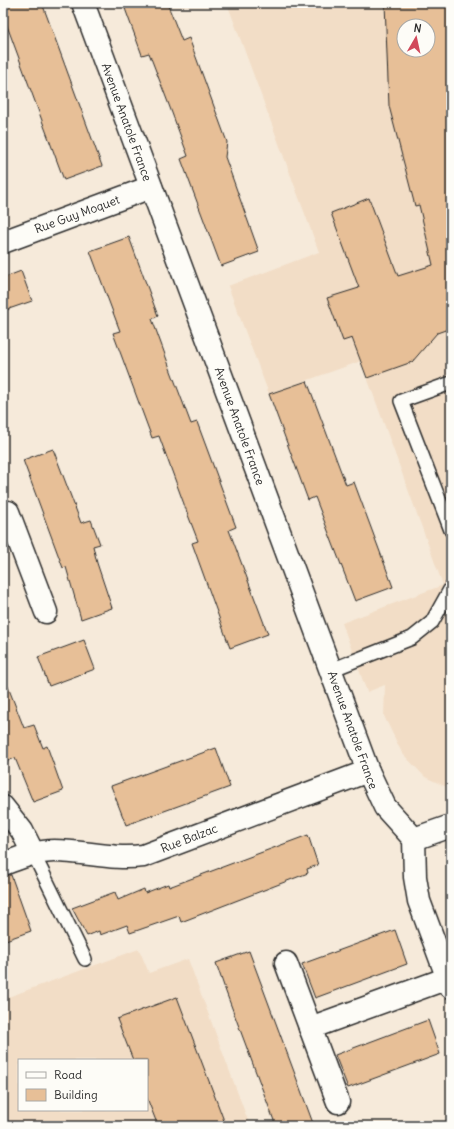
<svg xmlns="http://www.w3.org/2000/svg" width="454" height="1129" viewBox="0 0 454 1129" font-family="Delius,sans-serif">
<style>
.built{fill:#f2ddc6;fill-rule:evenodd}
.building{fill:#e7bf97;stroke:#2b2b2b;fill-rule:evenodd}
.lines{fill:none;stroke-linecap:round;stroke-linejoin:round}
.lane-casing{stroke:#2b2b2b;stroke-width:16}
.street-casing{stroke:#2b2b2b;stroke-width:25}
.lane{stroke:#fdfcf7;stroke-width:13}
.street{stroke:#fdfcf7;stroke-width:22}
.labels{text-anchor:middle;dominant-baseline:central;stroke-width:3.5;stroke-linejoin:round;paint-order:stroke}
.street-label{font-size:12px;fill:#2b2b2b;stroke:#fdfcf7}
</style>
<rect width="100%" height="100%" fill="#f6eada"/>
<filter id="ink" filterUnits="userSpaceOnUse"><feTurbulence type="fractalNoise" baseFrequency=".025" numOctaves="2"/><feDisplacementMap in="SourceGraphic" scale="8" xChannelSelector="R" yChannelSelector="G"/><feConvolveMatrix kernelMatrix="1 2 1 2 8 2 1 2 1" color-interpolation-filters="sRGB"/></filter>
<g filter="url(#ink)">
<g class="built">
<path d="M227,3h224v786l-26,-12 -23,-24 -18,-37 1,-31 -18,7 -25,-69 101,-38 -82,-224 -92,33 -41,-108 91,-34zM404,26h24v24h-24z"/>
<path d="M139,949l10,24 39,-14 62,167h-239l-8,-24v-103zM19,1060h128v50h-128z"/>
</g>
<g class="building">
<polygon points="3,3 42,3 102,166 64,180 3,15"/>
<polygon points="123,3 167,3 182,41 189,38 227,142 225,157 259,252 221,266 181,159 188,156 169,105 149,53 142,55"/>
<path d="M385,3h65l1,325 -14,5 -25,29 -45,16 -15,-40 -9,3 -16,-43 32,-10 -28,-75 38,-15 29,78 35,-11 -14,-60 -4,1 -26,-100zM404,26h24v24h-24z"/>
<polygon points="129,237 158,316 152,319 171,371 191,424 197,422 236,527 229,530 268,634 230,648 192,543 198,541 188,515 159,436 152,438 113,333 120,331 90,251"/>
<polygon points="21,271 32,301 3,311 3,278"/>
<polygon points="307,381 346,485 354,482 393,587 355,601 315,497 308,500 269,394"/>
<polygon points="53,449 81,523 91,520 100,544 93,546 97,563 112,608 81,619 66,567 63,568 23,460"/>
<polygon points="84,640 95,669 49,686 38,657"/>
<polygon points="3,679 5,679 24,728 34,725 43,748 47,746 63,791 33,802 15,758 3,763"/>
<polygon points="216,748 230,787 126,825 111,786"/>
<polygon points="308,835 318,865 307,869 308,873 181,922 179,916 130,933 127,925 100,935 99,931 87,936 72,908 115,892 118,900 144,889 145,893 168,884 169,887"/>
<polygon points="11,875 31,931 3,941 3,876"/>
<polygon points="395,930 407,964 315,998 302,964"/>
<polygon points="249,951 296,1077 314,1126 276,1126 226,992 216,963"/>
<polygon points="177,997 226,1126 158,1126 147,1098 147,1060 133,1060 117,1019"/>
<polygon points="428,1020 440,1054 348,1088 335,1055"/>
</g>
<g class="lines">
<defs>
<g id="lane">
<polyline points="451,383 401,401 451,530"/>
<polyline points="331,670 412,638 432,622 451,588"/>
<polyline points="33,853 85,959"/>
</g>
<g id="street">
<polyline points="83,3 368,771 385,807 414,839 415,877 419,901 451,987"/>
<polyline points="3,242 151,187"/>
<polyline points="3,513 8,512 46,612"/>
<polyline points="3,807 22,831 33,853"/>
<polyline points="414,839 451,826"/>
<path d="M3,864c17,-6 33,-13 51,-13 30,0 59,9 89,5l225,-85"/>
<polyline points="286,963 338,1102"/>
<polyline points="310,1028 448,978"/>
</g>
</defs>
<use href="#lane" class="lane-casing"/>
<use href="#street" class="street-casing"/>
<use href="#lane" class="lane"/>
<use href="#street" class="street"/>
</g>
</g>
<g class="labels">
<g class="street-label">
<text transform="translate(127 122) rotate(70)">Avenue Anatole France</text>
<text transform="translate(77 214) rotate(-20)">Rue Guy Moquet</text>
<text transform="translate(240 426) rotate(70)">Avenue Anatole France</text>
<text transform="translate(353 730) rotate(70)">Avenue Anatole France</text>
<text transform="translate(189 838) rotate(-21)">Rue Balzac</text>
</g>
</g>
<rect width="454" height="1129" fill="none" stroke="#fdfcf7" stroke-width="16"/>
<rect x="8" y="8" width="438" height="1113" fill="none" stroke="#2b2b2b" stroke-width="1.5" filter="url(#ink)"/>
<rect x="18" y="1059" width="130" height="52" fill="#fdfcf7" stroke="#a9a8a5"/>
<rect x="26" y="1072" width="20" height="6" fill="#fdfcf7" stroke="#a9a8a5"/>
<text x="54" y="1079" font-size="12" fill="#2b2b2b">Road</text>
<rect x="26" y="1089" width="20" height="12" fill="#e7bf97" stroke="#a9a8a5"/>
<text x="54" y="1099" font-size="12" fill="#2b2b2b">Building</text>
<g transform="translate(416 38) rotate(9)"><circle r="19" fill="#fdfcf7" stroke="#a9a8a5"/>
<path d="M0-3L7 15L0 10L-7 15Z" fill="#d1495b"/>
<text y="-6" font-size="11" font-weight="bold" text-anchor="middle" fill="#2b2b2b">N</text>
</g>
</svg>
